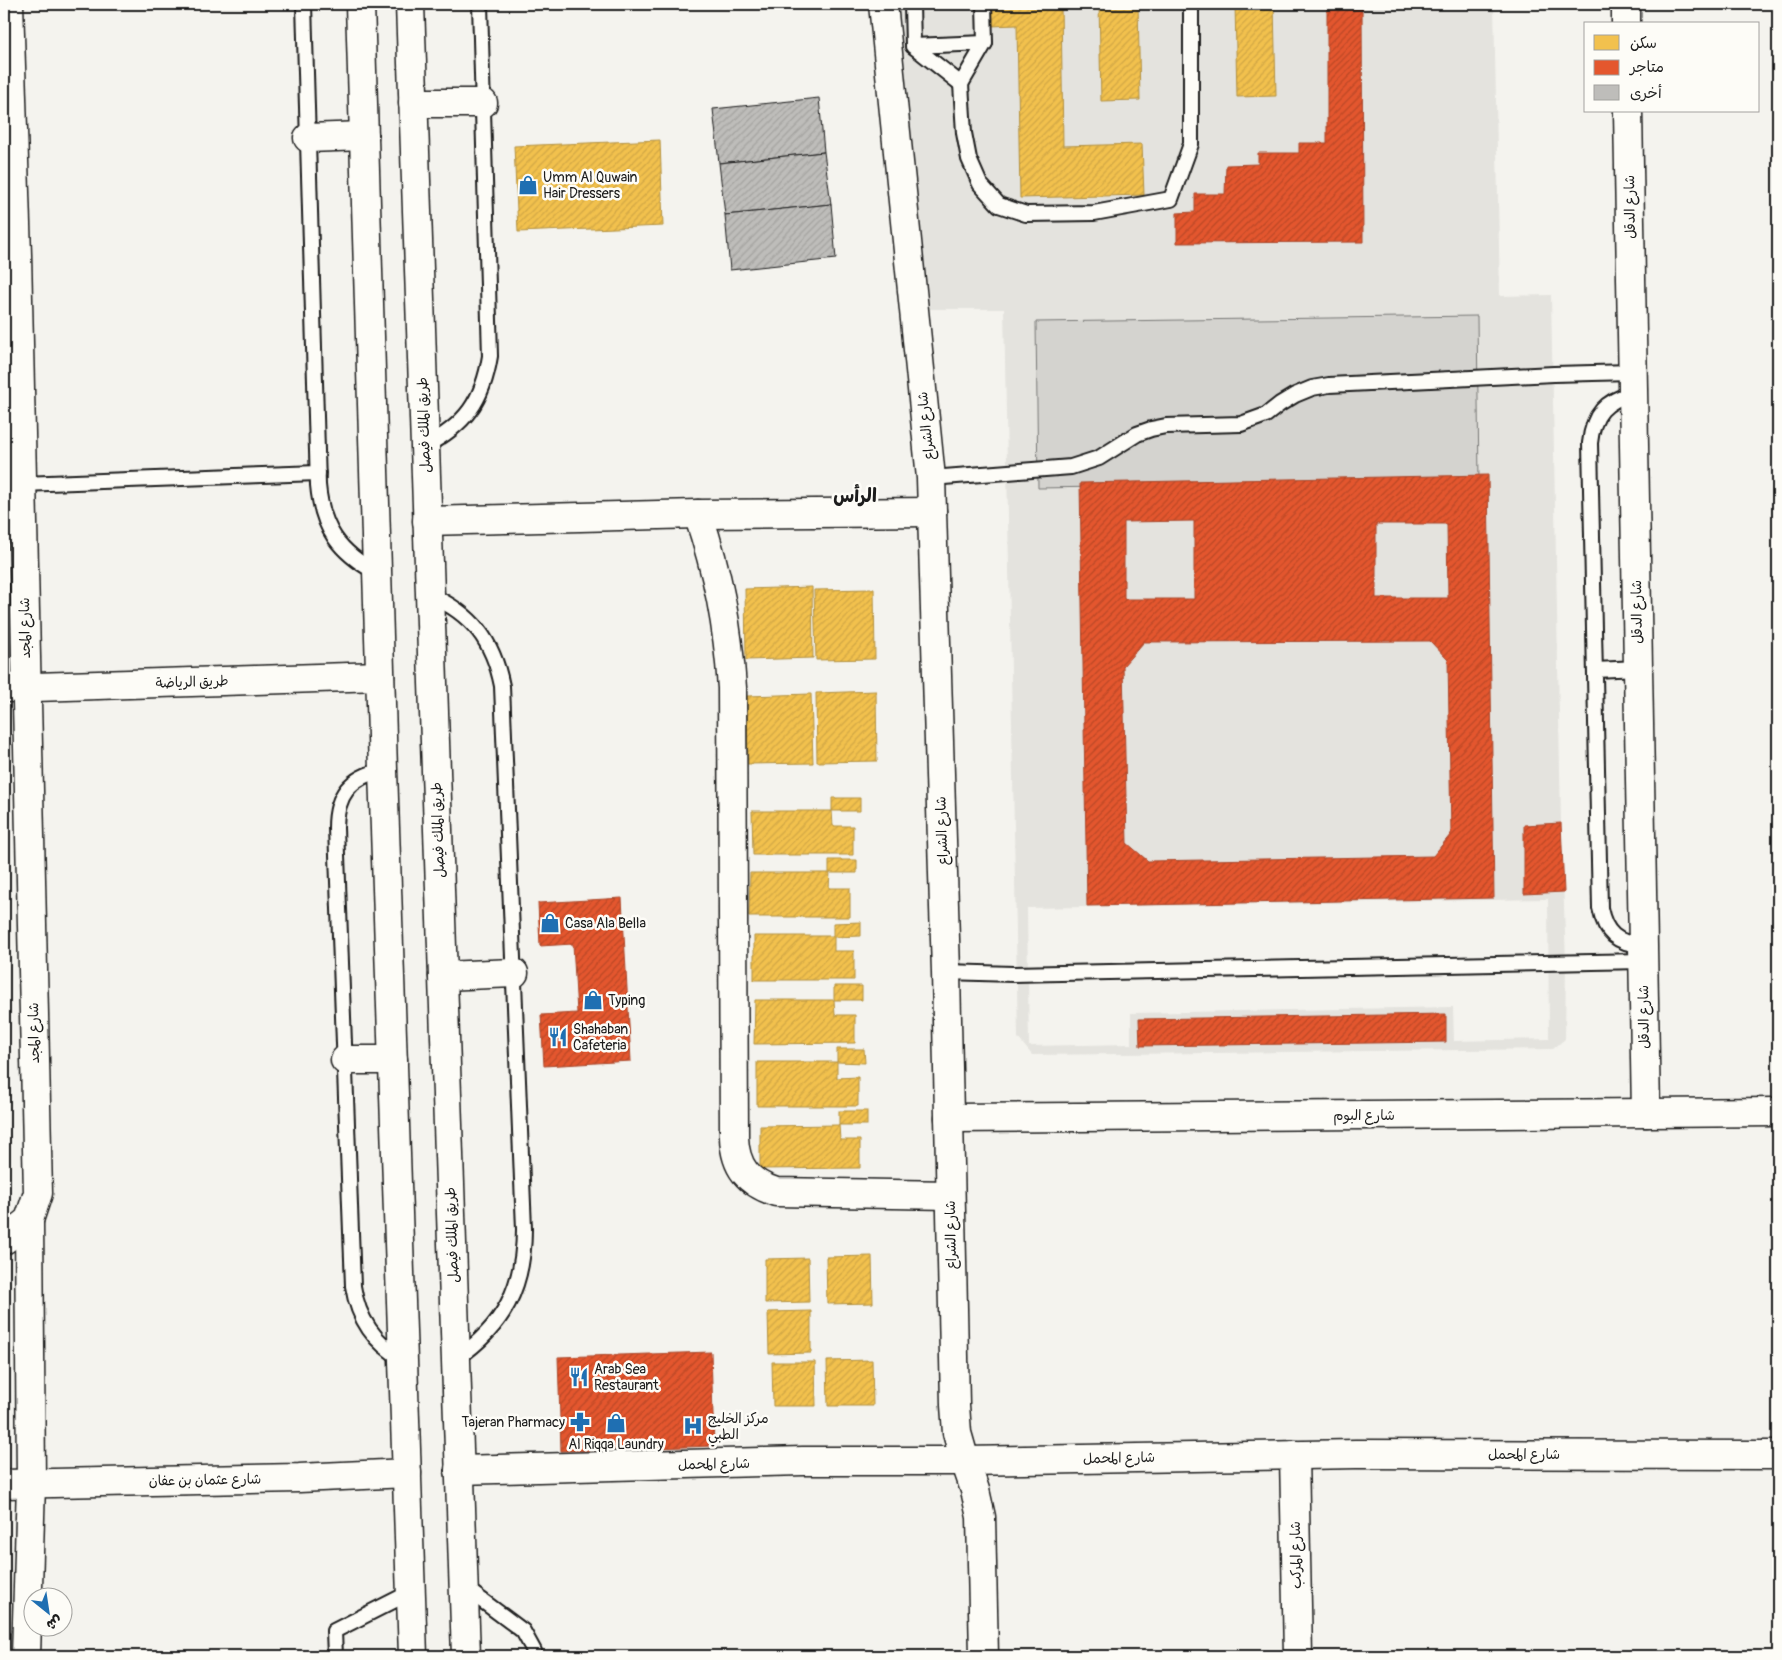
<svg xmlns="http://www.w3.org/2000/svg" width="1782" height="1660" viewBox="0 0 1782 1660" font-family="Pangolin,'Playpen Sans Arabic',sans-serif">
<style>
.built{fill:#e4e3de;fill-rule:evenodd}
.pitch{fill:#d4d3cf;stroke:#787876}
.homes{fill:url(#homes-hatch);stroke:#b2903f}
.shops{fill:url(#shops-hatch);stroke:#a84529;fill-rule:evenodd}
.building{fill:url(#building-hatch);stroke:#1c1c1c}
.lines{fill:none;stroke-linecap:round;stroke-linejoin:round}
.lane-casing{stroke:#1c1c1c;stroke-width:18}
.street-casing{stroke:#1c1c1c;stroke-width:31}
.secondary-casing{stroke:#1c1c1c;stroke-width:31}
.primary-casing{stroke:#1c1c1c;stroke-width:31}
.lane{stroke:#fdfcf7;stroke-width:14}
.street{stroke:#fdfcf7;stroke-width:28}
.secondary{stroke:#fdfcf7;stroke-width:28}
.primary{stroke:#fdfcf7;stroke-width:28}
.labels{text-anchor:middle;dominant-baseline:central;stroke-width:5;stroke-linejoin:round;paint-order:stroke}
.poi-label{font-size:14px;fill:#1c1c1c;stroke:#fdfcf7;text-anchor:start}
.street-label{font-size:14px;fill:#1c1c1c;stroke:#fdfcf7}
.district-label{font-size:19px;font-weight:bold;fill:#1c1c1c;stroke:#fdfcf7}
</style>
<defs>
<pattern id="homes-hatch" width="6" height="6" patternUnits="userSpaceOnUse" patternTransform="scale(1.25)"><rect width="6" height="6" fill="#f2c14e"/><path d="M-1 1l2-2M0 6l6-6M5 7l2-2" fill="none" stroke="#cfa544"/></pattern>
<pattern id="shops-hatch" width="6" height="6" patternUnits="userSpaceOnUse" patternTransform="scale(1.25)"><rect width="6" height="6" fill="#e4572e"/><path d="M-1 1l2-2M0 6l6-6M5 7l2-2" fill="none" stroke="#b84726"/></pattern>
<pattern id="building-hatch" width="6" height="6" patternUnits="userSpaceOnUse" patternTransform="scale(1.25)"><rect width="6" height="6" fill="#bebdba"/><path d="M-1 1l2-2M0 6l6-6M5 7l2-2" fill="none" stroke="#a3a29f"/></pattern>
</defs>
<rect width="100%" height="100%" fill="#f4f3ee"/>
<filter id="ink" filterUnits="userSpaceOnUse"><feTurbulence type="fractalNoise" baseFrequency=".02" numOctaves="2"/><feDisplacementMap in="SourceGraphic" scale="10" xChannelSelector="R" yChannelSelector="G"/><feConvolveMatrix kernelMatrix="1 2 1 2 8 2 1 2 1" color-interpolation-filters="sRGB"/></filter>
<g filter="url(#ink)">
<path class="built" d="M896,4h598l6,292 51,-1 10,528 5,139 -1,77 -12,10 -521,6 -14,-17 -14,-729h-74zM1548,899l1,140 -95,2 -1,-34 -322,6v31l-102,2 -2,-138z"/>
<polygon class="pitch" points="1477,316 1479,481 1038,488 1036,322"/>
<g class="homes">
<polygon points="991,4 1061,4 1063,146 1142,144 1144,195 1020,198 1017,25 991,26"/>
<polygon points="1099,4 1138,4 1140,100 1101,101"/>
<polygon points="1235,4 1274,4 1276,96 1237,97"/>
<polygon points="660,140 663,226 518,232 514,146"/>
<polygon points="812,587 813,658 746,660 745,589"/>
<polygon points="874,589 875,659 816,660 814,590"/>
<polygon points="876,691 877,761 817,762 816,693"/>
<polygon points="811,694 813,763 748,764 747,696"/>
<polygon points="832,798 860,798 860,811 832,811 833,826 853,826 853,855 753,855 752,811 832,811"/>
<polygon points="829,860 857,860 857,873 830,873 829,888 850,888 850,917 749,917 750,873 829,873"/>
<polygon points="861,922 861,936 834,937 834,951 854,951 854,980 754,980 754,936 833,936 833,923"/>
<polygon points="834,986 862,986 862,1000 834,1000 835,1015 855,1015 855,1043 754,1044 755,1000 834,1000"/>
<polygon points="837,1049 864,1049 865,1063 837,1062 837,1078 858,1077 858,1106 757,1106 757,1062 837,1062"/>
<rect x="839" y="1111" width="28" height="14"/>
<polygon points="839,1125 840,1140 860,1140 860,1168 760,1169 760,1126"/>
<polygon points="872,1256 873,1303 827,1304 826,1257"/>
<polygon points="808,1258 809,1302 765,1303 765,1259"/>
<polygon points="811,1311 811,1353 769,1354 768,1312"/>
<polygon points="872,1360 873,1406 828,1406 827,1361"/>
<polygon points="772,1362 815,1362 816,1406 773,1406"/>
</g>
<g class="shops">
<polygon points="1327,4 1362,4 1363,242 1177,243 1177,213 1195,212 1195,194 1225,194 1226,165 1258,164 1258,153 1299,153 1299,143 1327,143"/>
<path d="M1488,475l6,423 -407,8 -7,-423zM1194,521v78h-70v-77zM1376,524h71l1,74h-72zM1430,641l18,19 3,174 -18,22 -285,5 -21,-18 -4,-177 21,-24z"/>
<polygon points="1561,823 1564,892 1524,894 1524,825"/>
<polygon points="622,898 631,1061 544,1066 541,1015 577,1013 573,944 540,946 538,903"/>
<polygon points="1446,1014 1446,1042 1140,1046 1139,1019"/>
<polygon points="711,1352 714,1446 561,1451 558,1357"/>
</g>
<g class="building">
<polygon points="819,98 824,152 719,163 713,109"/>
<polygon points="824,152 831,204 725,215 719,163"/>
<polygon points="831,204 836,259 730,270 725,215"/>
</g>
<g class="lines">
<defs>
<g id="lane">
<path d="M304,4l14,481c4,44 21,67 59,88"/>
<polyline points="912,4 913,46 961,84 985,43 984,4"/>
<polyline points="913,46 985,43"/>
<polyline points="961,84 964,133 969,159 980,184 999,205 1026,214 1094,213 1171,199 1191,144 1191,4"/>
<path d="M1633,393c-28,8 -40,21 -43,50l10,465c5,25 17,36 43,37"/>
<path d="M425,446c40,-21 58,-45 65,-90l-10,-352"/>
<polyline points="931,478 1071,467 1099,458 1137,434 1151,429 1166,426 1241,424 1266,415 1280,404 1295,395 1312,388 1329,385 1554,374 1632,372"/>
<polyline points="22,484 318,473"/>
<path d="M430,595c42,19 63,45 72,91l22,543c0,58 -20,97 -68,130"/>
<polyline points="1595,670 1638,668"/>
<path d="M383,770c-33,7 -47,25 -47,58l17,458c5,33 21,57 50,73"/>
<polyline points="946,972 1013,974 1643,961"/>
<polyline points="464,1587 523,1631 534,1651 534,1656"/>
<polyline points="335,1656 334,1631 411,1592"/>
</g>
<g id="street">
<polyline points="883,4 931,478 946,972 955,1405 957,1433 965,1461 975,1490 981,1517 984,1656"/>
<polyline points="1626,4 1626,24"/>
<polyline points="1628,111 1646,1113"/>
<path d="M698,514c20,59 30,112 34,174l2,449c1,30 14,46 42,55l174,3"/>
<polyline points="427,521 698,514 932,512"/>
<polyline points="4,688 380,676"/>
<polyline points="949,1118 1778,1112"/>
<polyline points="4,1240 29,1220 38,1193 17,255 9,4"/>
<polyline points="1294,1455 1298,1656"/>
<polyline points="26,1656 31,1483 29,1220"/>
</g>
<g id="secondary">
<polyline points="459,1470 803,1461 965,1461 1356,1454 1778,1455"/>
<polyline points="4,1484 299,1478 407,1473"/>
</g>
<g id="primary">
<polyline points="360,4 383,770 413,1656"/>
<polyline points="410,4 466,1656"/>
<polyline points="413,103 483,103"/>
<polyline points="308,138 364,136"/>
<polyline points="443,976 514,973"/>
<polyline points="345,1060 393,1060"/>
</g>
</defs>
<use href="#lane" class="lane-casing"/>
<use href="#street" class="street-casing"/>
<use href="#secondary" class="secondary-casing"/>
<use href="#primary" class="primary-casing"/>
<use href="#lane" class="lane"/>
<use href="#street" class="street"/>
<use href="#secondary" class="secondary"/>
<use href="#primary" class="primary"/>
</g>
</g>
<defs>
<symbol id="shop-bare" viewBox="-9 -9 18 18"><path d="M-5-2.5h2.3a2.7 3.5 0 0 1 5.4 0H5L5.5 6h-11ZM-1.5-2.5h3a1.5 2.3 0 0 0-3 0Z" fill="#1f6fb2" stroke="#fdfcf7" stroke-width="2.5" paint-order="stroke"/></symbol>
<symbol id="restaurant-bare" viewBox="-9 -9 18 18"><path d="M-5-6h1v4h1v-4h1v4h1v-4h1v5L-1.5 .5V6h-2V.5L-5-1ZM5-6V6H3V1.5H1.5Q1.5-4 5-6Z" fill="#1f6fb2" stroke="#fdfcf7" stroke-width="2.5" paint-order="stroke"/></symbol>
<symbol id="pharmacy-bare" viewBox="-9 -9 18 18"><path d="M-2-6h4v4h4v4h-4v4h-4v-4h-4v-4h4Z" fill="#1f6fb2" stroke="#fdfcf7" stroke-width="2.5" paint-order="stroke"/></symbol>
<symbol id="hospital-bare" viewBox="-9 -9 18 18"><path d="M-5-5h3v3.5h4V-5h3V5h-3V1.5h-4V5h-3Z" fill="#1f6fb2" stroke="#fdfcf7" stroke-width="2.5" paint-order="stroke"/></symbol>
</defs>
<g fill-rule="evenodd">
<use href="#shop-bare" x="514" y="171" width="28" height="28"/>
<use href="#shop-bare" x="536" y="909" width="28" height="28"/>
<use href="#shop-bare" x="579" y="986" width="28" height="28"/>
<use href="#restaurant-bare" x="544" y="1023" width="28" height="28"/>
<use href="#restaurant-bare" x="565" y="1363" width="28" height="28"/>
<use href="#pharmacy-bare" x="566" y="1408" width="28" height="28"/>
<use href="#shop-bare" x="602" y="1409" width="28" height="28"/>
<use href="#hospital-bare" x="679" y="1412" width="28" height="28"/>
</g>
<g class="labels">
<g class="poi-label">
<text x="543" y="177">Umm Al Quwain<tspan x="543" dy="16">Hair Dressers</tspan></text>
<text x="565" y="923">Casa Ala Bella</text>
<text x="608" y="1000">Typing</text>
<text x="573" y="1029">Shahaban<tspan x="573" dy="16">Cafeteria</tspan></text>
<text x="594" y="1369">Arab Sea<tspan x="594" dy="16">Restaurant</tspan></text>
<text x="708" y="1418">مركز الخليج<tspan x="708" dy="16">الطبي</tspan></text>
<text x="565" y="1422" text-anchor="end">Tajeran Pharmacy</text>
<text x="616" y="1444" text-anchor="middle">Al Riqqa Laundry</text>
</g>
<g class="street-label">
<text transform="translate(1630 207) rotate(-91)">شارع الدقل</text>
<text transform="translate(424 425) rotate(-92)">طريق الملك فيصل</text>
<text transform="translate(926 426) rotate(-96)">شارع الشراع</text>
<text transform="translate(1637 612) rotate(-91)">شارع الدقل</text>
<text transform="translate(25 628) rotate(-91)">شارع المجد</text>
<text transform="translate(192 682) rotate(-2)">طريق الرياضة</text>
<text transform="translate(438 830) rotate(-92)">طريق الملك فيصل</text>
<text transform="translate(942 831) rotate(-92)">شارع الشراع</text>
<text transform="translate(1644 1017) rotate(-91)">شارع الدقل</text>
<text transform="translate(34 1033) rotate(-91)">شارع المجد</text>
<text x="1364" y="1115">شارع البوم</text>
<text transform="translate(452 1235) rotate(-92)">طريق الملك فيصل</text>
<text transform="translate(951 1235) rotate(-91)">شارع الشراع</text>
<text x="1524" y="1454">شارع المحمل</text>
<text transform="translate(1119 1458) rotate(-1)">شارع المحمل</text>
<text transform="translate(714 1464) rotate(-1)">شارع المحمل</text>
<text transform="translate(205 1480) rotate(-1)">شارع عثمان بن عفان</text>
<text transform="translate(1296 1555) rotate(-91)">شارع المركب</text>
</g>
<g class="district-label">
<text x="855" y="496">الرأس</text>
</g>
</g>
<rect width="1782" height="1660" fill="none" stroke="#fdfcf7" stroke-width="20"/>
<rect x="10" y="10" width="1762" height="1640" fill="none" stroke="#1c1c1c" stroke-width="2" filter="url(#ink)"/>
<rect x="1584" y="22" width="175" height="90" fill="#fdfcf7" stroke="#a3a29f"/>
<rect x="1594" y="35" width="25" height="15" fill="#f2c14e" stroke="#a3a29f"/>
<text x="1630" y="48" font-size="15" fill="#1c1c1c">سكن</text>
<rect x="1594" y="60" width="25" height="15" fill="#e4572e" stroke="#a3a29f"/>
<text x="1630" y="72" font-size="15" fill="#1c1c1c">متاجر</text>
<rect x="1594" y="85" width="25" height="15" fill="#bebdba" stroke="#a3a29f"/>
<text x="1630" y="98" font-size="15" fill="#1c1c1c">أخرى</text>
<g transform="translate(48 1612) rotate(150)"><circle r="24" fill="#fdfcf7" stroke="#a3a29f"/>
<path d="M0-4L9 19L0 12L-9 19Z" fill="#1f6fb2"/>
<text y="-8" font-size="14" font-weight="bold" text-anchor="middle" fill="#1c1c1c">ش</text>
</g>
</svg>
